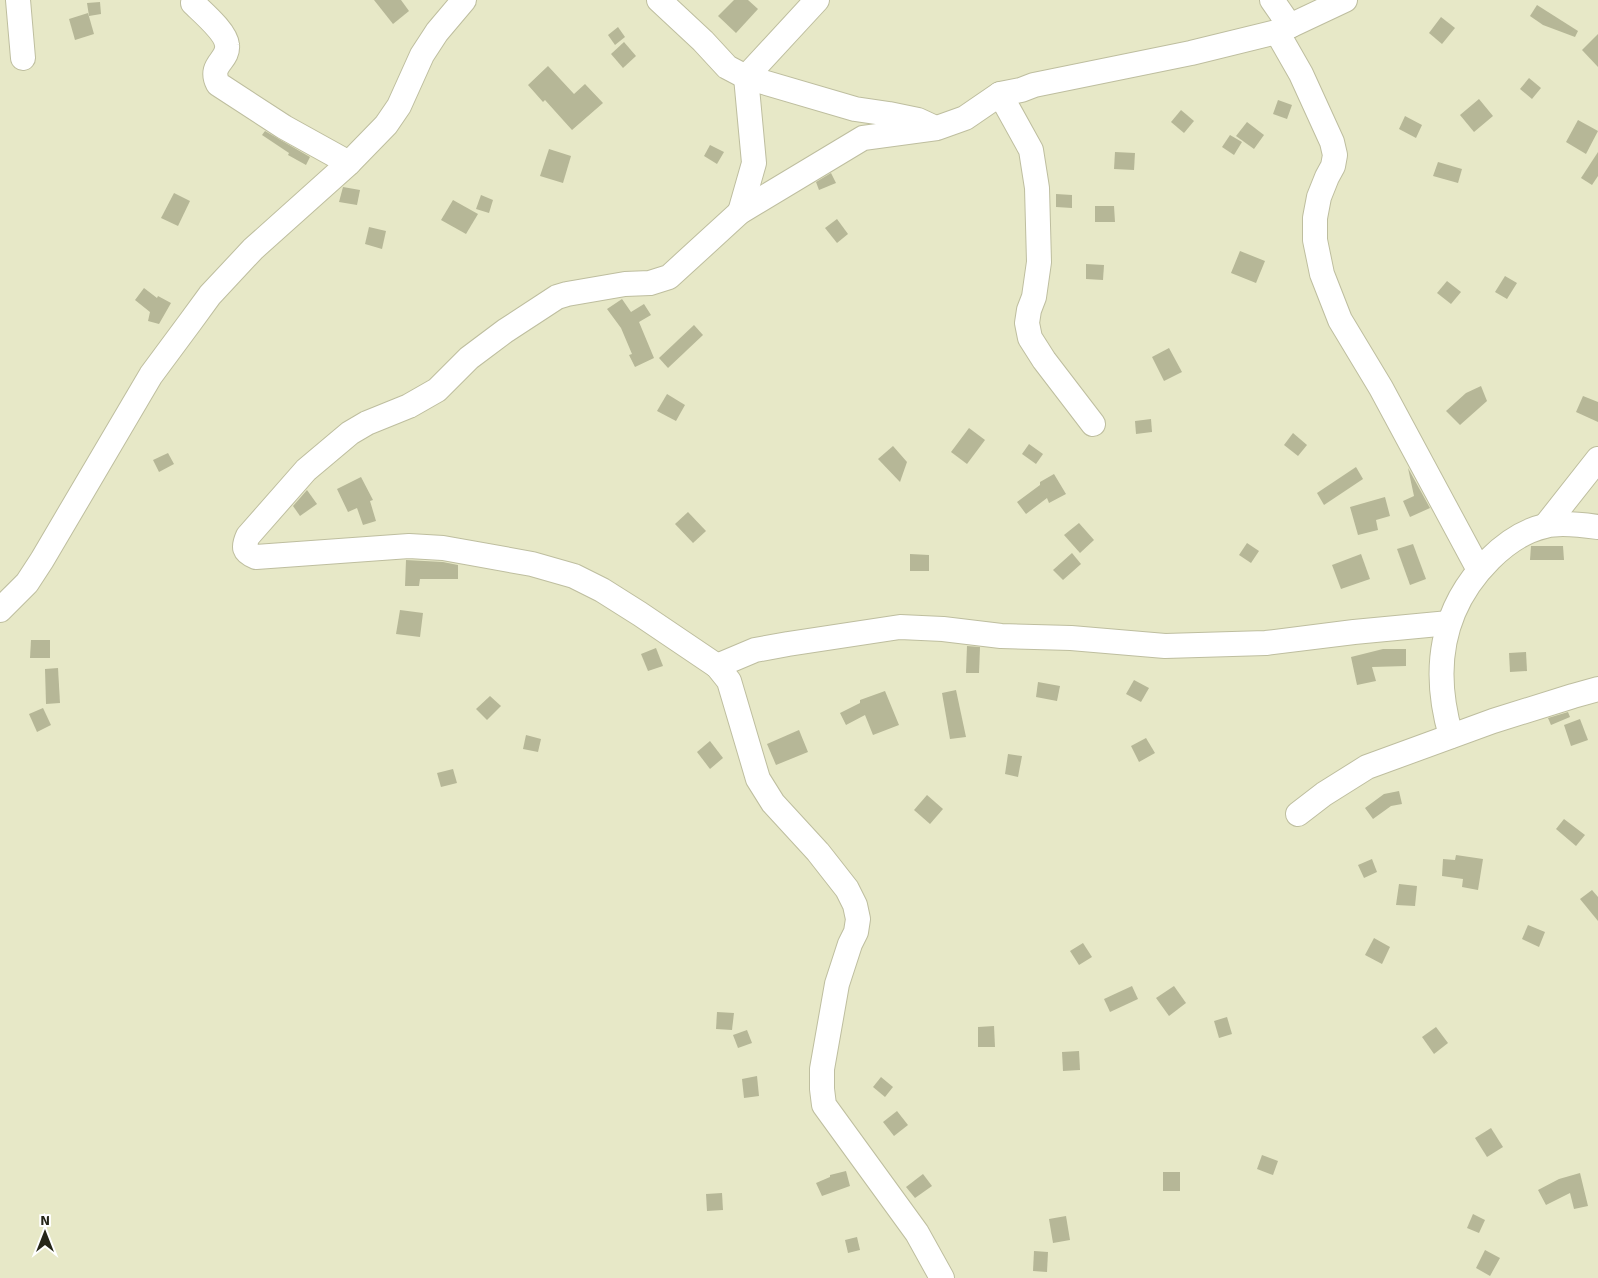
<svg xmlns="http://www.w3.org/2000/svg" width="1598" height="1278" viewBox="0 0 1598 1278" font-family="Signika,sans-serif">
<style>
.building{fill:#b6b797}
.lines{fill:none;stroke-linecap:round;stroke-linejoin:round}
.minor-casing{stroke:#bebe9f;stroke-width:26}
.minor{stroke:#fff;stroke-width:24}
</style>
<rect width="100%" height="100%" fill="#e7e8c7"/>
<g class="building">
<polygon points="374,0 401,0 409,11 393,24"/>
<polygon points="734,0 748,0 758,9 736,33 718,16"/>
<polygon points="100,2 101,14 89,16 87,3"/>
<polygon points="1537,5 1578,31 1575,37 1543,25 1530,16"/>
<polygon points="88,13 94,34 75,40 69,19"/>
<polygon points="1441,17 1455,28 1442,44 1429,33"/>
<polygon points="618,27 625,37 615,45 608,35"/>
<polygon points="1598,34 1598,67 1582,50"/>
<polygon points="624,42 636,56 623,68 611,54"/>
<polygon points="548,66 574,94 585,84 603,103 572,130 545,100 543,102 528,85"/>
<polygon points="1529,78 1541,88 1532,99 1520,89"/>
<polygon points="1479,99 1493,116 1474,132 1460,115"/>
<polygon points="1278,100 1292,105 1287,119 1273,114"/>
<polygon points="1181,110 1194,121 1184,133 1171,122"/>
<polygon points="1405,116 1422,125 1416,138 1399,129"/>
<polygon points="1578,120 1598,131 1586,154 1566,142"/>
<polygon points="1247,122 1264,135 1254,149 1236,136"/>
<polygon points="265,131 310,157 306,165 288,155 289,153 262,135"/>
<polygon points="1230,135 1242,142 1234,155 1222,147"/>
<polygon points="710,145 724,152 717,164 704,156"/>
<polygon points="549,149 571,156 563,183 540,176"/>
<polygon points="1115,152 1135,153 1134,170 1114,169"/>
<polygon points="1598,152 1598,176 1592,185 1581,178"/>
<polygon points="1438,162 1462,169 1458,183 1433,176"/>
<polygon points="831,173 836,183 819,190 816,182"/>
<polygon points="343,187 360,190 357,205 339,202"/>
<polygon points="174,193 190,201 178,226 161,218"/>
<polygon points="1056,194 1072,195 1072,208 1056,207"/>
<polygon points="481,195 493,200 489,213 476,209"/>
<polygon points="453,200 478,214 466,234 441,220"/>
<polygon points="1095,206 1114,206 1115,222 1095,222"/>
<polygon points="837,219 848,234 837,243 825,228"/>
<polygon points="369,227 386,231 382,249 365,244"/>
<polygon points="1240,251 1265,261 1256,283 1231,273"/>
<polygon points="1086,264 1104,265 1103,280 1086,279"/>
<polygon points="1505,276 1517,283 1507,299 1495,292"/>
<polygon points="1447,281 1461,292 1451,304 1437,293"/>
<polygon points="144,288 157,298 158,296 171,303 159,324 148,321 150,312 135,300"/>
<polygon points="622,299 631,312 644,304 651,315 639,322 654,358 635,367 629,355 632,354 621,328 607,309"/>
<polygon points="694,325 703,335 668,368 659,358"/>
<polygon points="1169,348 1182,372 1164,381 1152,357"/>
<polygon points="1481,386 1487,401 1460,425 1446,411 1466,393"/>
<polygon points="667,394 685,405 676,421 657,411"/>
<polygon points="1583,396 1598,402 1598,422 1576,412"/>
<polygon points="1151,419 1152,432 1136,434 1135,421"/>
<polygon points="969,428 985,440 967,464 951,452"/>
<polygon points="1293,433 1307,445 1298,456 1284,445"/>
<polygon points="1029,444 1043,454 1036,464 1022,454"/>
<polygon points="893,446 907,462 900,482 878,459"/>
<polygon points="168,453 174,464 159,472 153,460"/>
<polygon points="1356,467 1363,479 1324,505 1317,493"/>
<polygon points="1408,468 1430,508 1410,517 1403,501 1414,496"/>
<polygon points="1054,474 1066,494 1049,503 1047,498 1026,514 1017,502 1040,485 1040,482"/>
<polygon points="361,477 373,500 370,501 376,521 363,525 357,508 348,512 337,489"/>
<polygon points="307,490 317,504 300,516 293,506"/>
<polygon points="1385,497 1390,516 1376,520 1378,530 1358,535 1350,507"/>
<polygon points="688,512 706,531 693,543 675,524"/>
<polygon points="1079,523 1094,540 1080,553 1064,535"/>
<polygon points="1247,543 1259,551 1251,563 1239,555"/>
<polygon points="1413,544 1426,579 1410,585 1397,549"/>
<polygon points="1531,546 1563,546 1564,560 1530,560"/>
<polygon points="1072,553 1081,564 1063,580 1053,570"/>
<polygon points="910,554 929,555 929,571 910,571"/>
<polygon points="1361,554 1370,579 1341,589 1332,565"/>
<polygon points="406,560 443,562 458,565 458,579 420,579 419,586 405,586"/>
<polygon points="400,610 423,613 420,637 396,634"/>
<polygon points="31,640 50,640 50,658 30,658"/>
<polygon points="967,646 980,647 979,673 966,673"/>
<polygon points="656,648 663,666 648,671 641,654"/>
<polygon points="1383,649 1406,649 1406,666 1372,667 1376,681 1357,685 1351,657"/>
<polygon points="1526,652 1527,671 1510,672 1509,653"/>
<polygon points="58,668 60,703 46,704 45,669"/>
<polygon points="1134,680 1149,688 1141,702 1126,694"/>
<polygon points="1038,682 1060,686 1057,701 1036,697"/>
<polygon points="956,690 966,737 950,739 942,693"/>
<polygon points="885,691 899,725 873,735 865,715 846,725 840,713 860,703 860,700"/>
<polygon points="490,696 501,706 487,720 476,709"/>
<polygon points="43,708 51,725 37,732 29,714"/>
<polygon points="1568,712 1570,717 1551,725 1548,718"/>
<polygon points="1580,719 1588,740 1571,746 1564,725"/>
<polygon points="799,730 808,752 776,765 767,744"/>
<polygon points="526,735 541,739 538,752 523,749"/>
<polygon points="1146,738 1155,753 1139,762 1131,746"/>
<polygon points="710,741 723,758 710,769 697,752"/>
<polygon points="1008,754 1022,756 1018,777 1005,774"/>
<polygon points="453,769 457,783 441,787 437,773"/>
<polygon points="1399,791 1402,804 1391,806 1373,819 1365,808 1384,794"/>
<polygon points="927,795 943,809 930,824 914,810"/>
<polygon points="1564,819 1585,835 1576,846 1556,829"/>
<polygon points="1456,855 1483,859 1478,890 1462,887 1463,879 1442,876 1443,859 1455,860"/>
<polygon points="1372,859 1377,872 1364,878 1358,865"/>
<polygon points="1399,884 1417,886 1415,906 1396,905"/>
<polygon points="1592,890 1598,897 1598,921 1580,899"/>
<polygon points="1528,925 1545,932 1539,947 1522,939"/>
<polygon points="1374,938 1390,947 1382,964 1365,955"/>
<polygon points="1083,943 1092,957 1079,965 1070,951"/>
<polygon points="1132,986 1138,999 1110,1012 1104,999"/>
<polygon points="1174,986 1186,1003 1169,1016 1156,998"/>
<polygon points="717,1012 734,1013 732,1030 716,1029"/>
<polygon points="1227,1017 1232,1034 1219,1038 1214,1021"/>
<polygon points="994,1026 995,1047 978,1047 978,1027"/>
<polygon points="1436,1027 1448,1043 1434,1054 1422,1037"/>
<polygon points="747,1030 752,1043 738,1048 733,1035"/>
<polygon points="1079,1051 1080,1070 1063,1071 1062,1052"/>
<polygon points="757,1076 759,1096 744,1098 742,1079"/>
<polygon points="881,1077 893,1087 885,1097 873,1087"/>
<polygon points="897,1111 908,1125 894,1136 883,1122"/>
<polygon points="1491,1128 1503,1147 1487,1157 1475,1138"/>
<polygon points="1262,1155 1278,1161 1273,1175 1257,1169"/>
<polygon points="846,1171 850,1186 822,1196 816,1183 830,1177 830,1175"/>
<rect x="1163" y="1172" width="17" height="19"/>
<polygon points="1580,1173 1588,1206 1574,1209 1570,1193 1546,1205 1538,1190 1559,1179"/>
<polygon points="923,1174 932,1186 915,1198 906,1187"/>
<polygon points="722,1193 723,1210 707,1211 706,1194"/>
<polygon points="1473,1214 1485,1220 1479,1233 1467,1228"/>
<polygon points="1066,1216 1070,1240 1053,1243 1049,1219"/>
<polygon points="857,1237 860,1250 848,1253 845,1240"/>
<polygon points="1485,1250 1500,1258 1490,1276 1476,1268"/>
<polygon points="1034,1251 1048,1252 1047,1272 1033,1271"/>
</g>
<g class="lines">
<defs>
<g id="minor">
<polyline points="18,0 23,58"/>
<polyline points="659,0 703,41 727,67 746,77 855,109 889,114 918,120 931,126"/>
<polyline points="1272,0 1290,26"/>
<path d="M193,3c9,9 33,29 34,42 2,16 -19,19 -9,39l66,43 65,36"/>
<polyline points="1277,32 1301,74 1332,142 1335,155 1333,166 1327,177 1319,197 1315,218 1315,240 1322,274 1340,320 1381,388 1479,570"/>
<polyline points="1000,94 1031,150 1037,188 1039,262 1034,297 1029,310 1027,323 1030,338 1044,360 1093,424"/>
<polyline points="740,212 754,163 746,77 817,0"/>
<polyline points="1546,525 1598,459"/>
<polyline points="0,610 27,583 42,560 151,375 191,321 210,295 253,249 349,163 386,125 399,106 422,55 437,32 464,0"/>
<polyline points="717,666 755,650 788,644 900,627 943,629 1001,636 1071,638 1165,646 1266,643 1354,632 1449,623"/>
<path d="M1451,736c-19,-65 -11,-127 39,-177 15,-15 33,-28 55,-33 13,-4 39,-1 53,1"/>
<polyline points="1298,814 1324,794 1367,767 1493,721 1573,696 1598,689"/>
<path d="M942,1278l-25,-45 -93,-128 -2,-16v-20l15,-85 13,-40 6,-12 2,-13 -3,-14 -8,-16 -29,-37 -45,-49 -15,-24 -29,-98 -12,-15 -77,-52 -38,-24 -28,-14 -42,-12 -89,-16 -34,-2 -153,11c-13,-5 -13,-10 -8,-21l58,-66 44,-37 17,-10 42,-17 28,-16 32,-32 36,-27 52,-34 10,-3 58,-10 25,-1 19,-6 71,-65 123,-74 74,-10 28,-10 35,-24 21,-4 13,-5 157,-32 86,-21 68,-32"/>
</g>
</defs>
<use href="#minor" class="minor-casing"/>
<use href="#minor" class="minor"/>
</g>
<g transform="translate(45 1233)" stroke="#ffffff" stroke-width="4" paint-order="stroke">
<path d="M0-4L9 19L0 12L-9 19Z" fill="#252518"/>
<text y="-8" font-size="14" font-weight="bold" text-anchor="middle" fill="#252518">N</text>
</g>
</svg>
